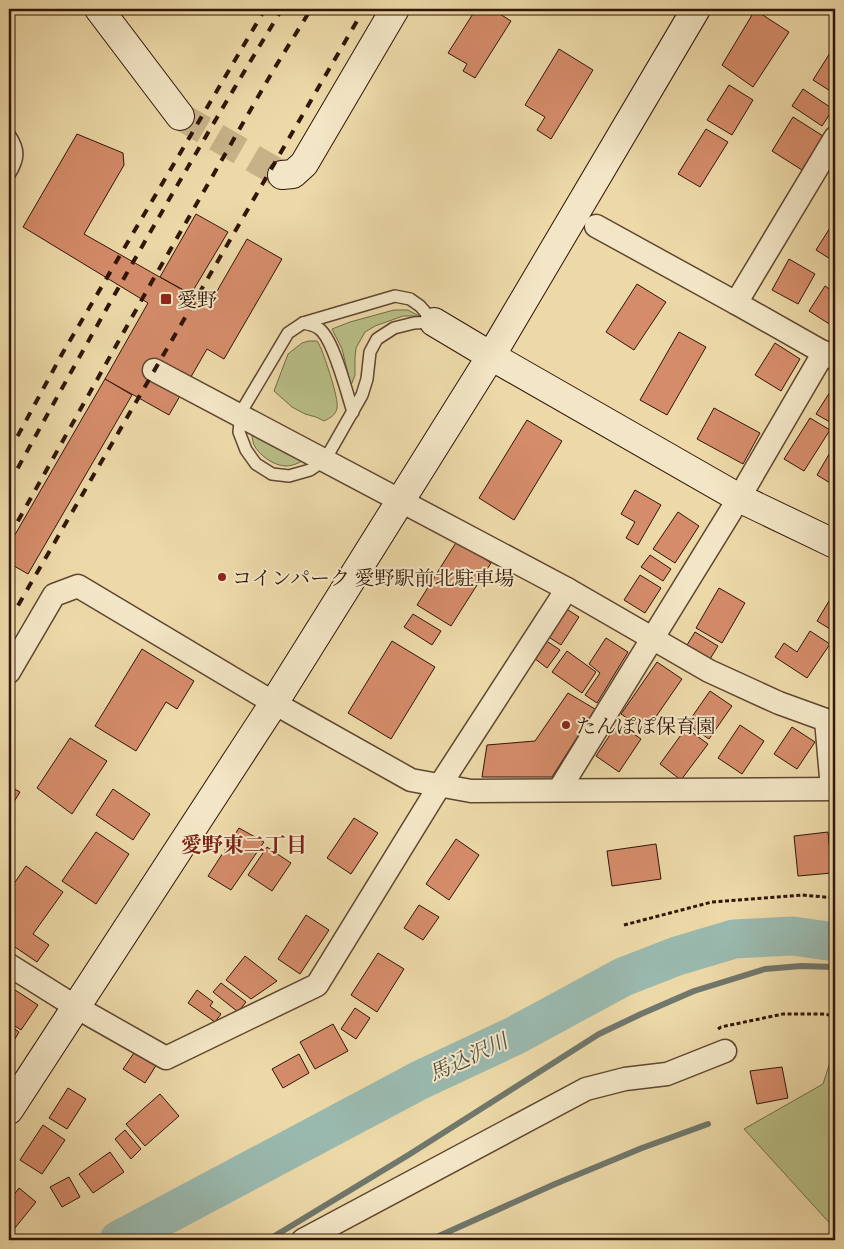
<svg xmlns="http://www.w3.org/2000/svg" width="844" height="1249" viewBox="0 0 844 1249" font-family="'Gentium Book Plus','Noto Serif JP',serif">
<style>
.green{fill:#b9bf87;stroke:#746a48}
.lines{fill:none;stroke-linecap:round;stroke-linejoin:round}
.stream{stroke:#70776c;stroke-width:6}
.river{stroke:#9ab9ae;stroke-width:39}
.building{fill:#d58c6a;stroke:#301509}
.secondary-tunnel{stroke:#c7b288;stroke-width:28;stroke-dasharray:28 14;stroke-linecap:butt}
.lane-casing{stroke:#5f4631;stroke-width:14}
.street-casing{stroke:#5f4631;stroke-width:25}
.secondary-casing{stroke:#301509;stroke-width:30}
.path{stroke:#301509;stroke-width:3;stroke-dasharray:4 2.5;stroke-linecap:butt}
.lane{stroke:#f3e6c6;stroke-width:11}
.street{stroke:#f3e6c6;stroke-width:22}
.secondary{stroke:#f3e6c6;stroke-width:28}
.rail{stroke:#301509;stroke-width:4;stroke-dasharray:9 9;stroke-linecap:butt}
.poi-dot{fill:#8f2418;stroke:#f3e6c6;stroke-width:2}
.labels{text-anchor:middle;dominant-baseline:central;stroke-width:4;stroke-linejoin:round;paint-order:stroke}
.poi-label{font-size:20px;fill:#301509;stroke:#f3e6c6;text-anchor:start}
.neighbourhood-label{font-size:21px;font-weight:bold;fill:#7a1f14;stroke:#f3e6c6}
.water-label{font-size:21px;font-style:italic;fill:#554e43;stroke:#f3e6c6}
</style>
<rect width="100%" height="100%" fill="#edd9a8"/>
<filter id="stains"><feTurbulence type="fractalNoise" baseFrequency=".004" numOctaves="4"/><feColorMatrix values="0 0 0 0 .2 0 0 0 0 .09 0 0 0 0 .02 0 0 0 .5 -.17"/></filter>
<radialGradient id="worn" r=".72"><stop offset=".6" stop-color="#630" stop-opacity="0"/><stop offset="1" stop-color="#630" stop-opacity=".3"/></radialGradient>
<g class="green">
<polygon points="394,310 408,310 419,316 403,316 375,326 365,332 356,348 355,357 355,375 350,388 349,378 342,349 332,329 350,322"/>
<path d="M309,341h8l4,7c4,11 18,50 16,60 -1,7 -7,10 -13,13l-8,-4 -11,-3 -13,-7 -18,-16 14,-37 14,-11z"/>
<path d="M251,429l61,27c-8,4 -17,10 -26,10 -12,0 -27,-11 -32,-21 -2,-5 -2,-11 -3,-16z"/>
<polygon points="835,1047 835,1229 744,1129 823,1084"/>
</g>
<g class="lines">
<g class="stream">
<polyline points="268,1240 410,1154 599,1034 641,1014 694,991 765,969 801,966 835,967"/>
<polyline points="430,1240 555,1184 642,1148 708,1124"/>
</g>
<polyline class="river" points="119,1240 420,1080 514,1036 623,977 677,956 734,939 793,936 835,942"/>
</g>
<g class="building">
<polygon points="476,9 492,9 511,21 475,78 463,71 467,64 448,53"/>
<polygon points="755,10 789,32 753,87 722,65"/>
<polygon points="835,45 835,94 813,80"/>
<polygon points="559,49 593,70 551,139 537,130 545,117 525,105"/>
<polygon points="729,85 753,100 732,135 707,120"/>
<polygon points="803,89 833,109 822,126 792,106"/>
<polygon points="793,117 823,136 802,170 772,151"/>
<polygon points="706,129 728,142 700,187 678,174"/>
<polygon points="77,134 123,153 124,165 84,234 209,305 247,239 282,259 224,359 207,349 169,415 105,379 148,303 23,227"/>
<polygon points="196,214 228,232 191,294 160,277"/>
<polygon points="835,220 835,262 816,250"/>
<polygon points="789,259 815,274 798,304 772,290"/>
<polygon points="637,284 666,302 634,350 606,332"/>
<polygon points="825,286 835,293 835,325 834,327 809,311"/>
<polygon points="679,332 706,347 667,415 640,400"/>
<polygon points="775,343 800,359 781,391 755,375"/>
<polygon points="105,379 132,395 28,574 9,563 9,545"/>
<polygon points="835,384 835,425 816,414"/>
<polygon points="714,408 760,433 743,464 697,439"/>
<polygon points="810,418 830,430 804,471 784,459"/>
<polygon points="527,420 562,441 514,520 479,498"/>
<polygon points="835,444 835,486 817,475"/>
<polygon points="635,490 661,505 638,545 626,538 635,522 621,514"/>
<polygon points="678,512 699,526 675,563 653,549"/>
<polygon points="457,541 491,563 451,626 417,605"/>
<polygon points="650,555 671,569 663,581 641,567"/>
<polygon points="640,575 661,588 645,613 624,600"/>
<polygon points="719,588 745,603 722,643 696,628"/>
<polygon points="835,591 835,632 817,621"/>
<polygon points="565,608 579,617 561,645 547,636"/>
<polygon points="413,614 441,631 432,645 404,627"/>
<polygon points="810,631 830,644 807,678 775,657 784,643 797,652"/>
<polygon points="695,632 718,646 710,659 687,645"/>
<polygon points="606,638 628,652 597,703 585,695 600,673 589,664"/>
<polygon points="545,640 560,650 547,668 534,658"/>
<polygon points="392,641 435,667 391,739 348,713"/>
<polygon points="142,649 194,681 177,709 166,702 136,751 95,726"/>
<polygon points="567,651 596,672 582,693 552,672"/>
<polygon points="657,662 682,679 646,731 621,714"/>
<polygon points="710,691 732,706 709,739 687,724"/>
<polygon points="568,693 595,709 552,777 482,777 487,745 535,741"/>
<polygon points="618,723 641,739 619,772 596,756"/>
<polygon points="740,725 764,741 742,774 718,758"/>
<polygon points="792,727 815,742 797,769 774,754"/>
<polygon points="686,728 708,744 681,780 660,764"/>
<polygon points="70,738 107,761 72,814 37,788"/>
<polygon points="9,786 20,792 9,810"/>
<polygon points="113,789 150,814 133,840 96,815"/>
<polygon points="354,818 378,833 351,874 327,858"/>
<polygon points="239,828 264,842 231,890 208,876"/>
<polygon points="96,832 129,854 96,904 62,881"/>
<polygon points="828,832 832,873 798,876 794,836"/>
<polygon points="456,839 479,855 449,900 426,884"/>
<polygon points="656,844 661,879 612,886 607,851"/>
<polygon points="267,847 291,863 272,891 248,875"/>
<polygon points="26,866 63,892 33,934 49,945 37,962 9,943 9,891"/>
<polygon points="419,905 439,917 423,940 404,928"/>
<polygon points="306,915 329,930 300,974 278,959"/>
<polygon points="378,953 404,969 377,1012 351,995"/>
<polygon points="245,956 277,981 251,999 226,980"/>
<polygon points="221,983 246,1002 238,1012 213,992"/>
<polygon points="9,986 38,1005 21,1030 9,1022"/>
<polygon points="197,990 213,1002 210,1006 221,1014 215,1022 188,1003"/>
<polygon points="355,1008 370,1018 356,1039 341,1029"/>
<polygon points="333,1024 348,1051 315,1069 300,1042"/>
<polygon points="9,1025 19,1032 9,1049"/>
<polygon points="136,1050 157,1064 145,1083 123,1069"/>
<polygon points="299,1054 309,1073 283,1088 272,1069"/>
<polygon points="782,1067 788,1098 757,1104 750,1071"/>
<polygon points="68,1088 86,1099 67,1129 49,1118"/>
<polygon points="160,1094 179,1116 145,1146 126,1124"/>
<polygon points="43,1125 65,1140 42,1174 20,1160"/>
<polygon points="125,1130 141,1149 131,1159 115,1139"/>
<polygon points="110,1152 124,1172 93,1193 79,1174"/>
<polygon points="69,1177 80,1197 62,1207 50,1187"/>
<polygon points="19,1188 36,1202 10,1234 9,1233 9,1201"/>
</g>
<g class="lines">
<polyline class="secondary-tunnel" points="180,116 282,175"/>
<defs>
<g id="lane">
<path d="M9,134c11,16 10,25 0,41"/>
<polygon points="395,296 410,299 420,306 434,322 414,323 394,328 377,339 370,352 367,379 362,395 325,460 310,470 289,476 272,474 256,464 246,450 239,432 241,412 288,333 303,323"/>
<path d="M303,323c5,1 11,2 15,5 15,8 29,66 35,84"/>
</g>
<g id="street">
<polyline points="835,138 736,303 835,359"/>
<polyline points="596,226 736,303"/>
<polyline points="154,370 567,589"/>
<polyline points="9,672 54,595 78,586 274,703 411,780 471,791 835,789"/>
<polyline points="559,790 739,498 824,352"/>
<polyline points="9,965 76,1007 166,1058 317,985 440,785 567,589 709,671 779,703 826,720 832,789"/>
<polyline points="303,1240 586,1089 625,1079 667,1074 725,1051"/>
</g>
<g id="secondary">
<polyline points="99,9 180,116"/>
<polyline points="282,175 293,174 304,164 395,9"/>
<polyline points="434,322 491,356 739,498 835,544"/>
<polyline points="9,1110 274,703 491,356 696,9"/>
</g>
</defs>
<use href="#lane" class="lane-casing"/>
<use href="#street" class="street-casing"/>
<use href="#secondary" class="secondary-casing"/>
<g class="path">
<polyline points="624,925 712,902 802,895 835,898"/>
<polyline points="718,1029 721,1027 783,1014 823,1014 835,1016"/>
</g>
<use href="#lane" class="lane"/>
<use href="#street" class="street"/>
<use href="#secondary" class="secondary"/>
<g class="rail">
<polyline points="9,452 62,354 265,9"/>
<path d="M9,484c88,-160 178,-319 273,-475"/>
<polyline points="9,537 150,285 274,69 311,9"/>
<polyline points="9,621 364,9"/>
</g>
</g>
<g class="poi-dot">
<rect x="160" y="293" width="12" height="12" rx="2.5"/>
<circle cx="222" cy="577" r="5"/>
<circle cx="566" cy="725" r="5"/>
</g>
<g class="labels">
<g class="poi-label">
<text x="177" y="299">愛野</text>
<text x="232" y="577">コインパーク 愛野駅前北駐車場</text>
<text x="576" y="725">たんぽぽ保育園</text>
</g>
<g class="neighbourhood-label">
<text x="244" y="844">愛野東二丁目</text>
</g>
<g class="water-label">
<text transform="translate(468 1057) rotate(-25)">馬込沢川</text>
</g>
</g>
<rect width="844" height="1249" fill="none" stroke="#edd9a8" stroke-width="30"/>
<rect x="10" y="10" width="824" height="1229" fill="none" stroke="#301509" stroke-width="2.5"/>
<rect x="15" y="15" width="814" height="1219" fill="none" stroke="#301509"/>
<rect width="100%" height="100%" filter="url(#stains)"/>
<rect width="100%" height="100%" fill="url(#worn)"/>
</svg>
